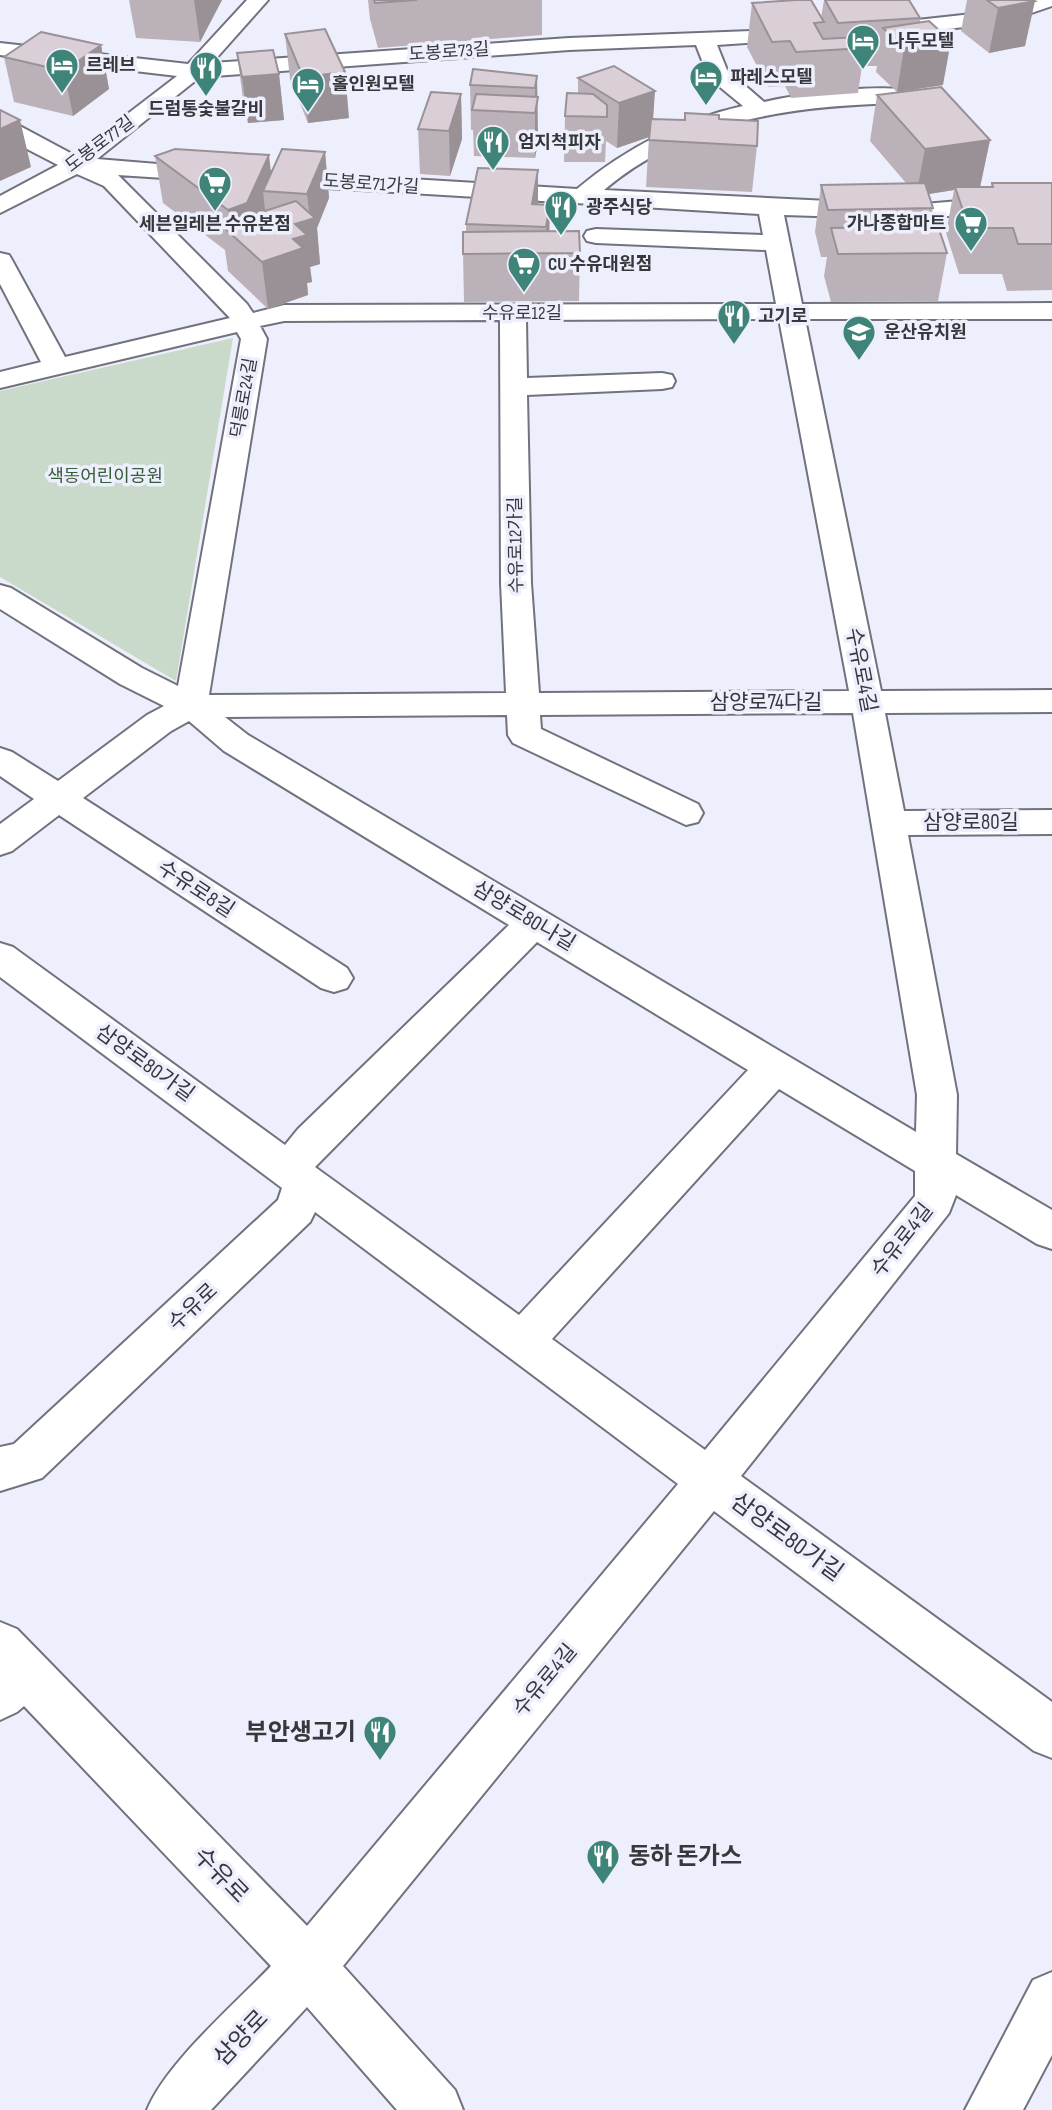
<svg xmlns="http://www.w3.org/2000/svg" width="1052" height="2110" viewBox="0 0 1052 2110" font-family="'Sofia Sans Condensed','Noto Sans KR',sans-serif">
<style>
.green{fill:#c9d9ca}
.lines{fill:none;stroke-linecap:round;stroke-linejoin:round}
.minor-casing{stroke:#71727d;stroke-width:4}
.minor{fill:#fff;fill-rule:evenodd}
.wall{fill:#bbb2b9}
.shaded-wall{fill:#999196}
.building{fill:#dacfd7;stroke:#999196;stroke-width:2}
.labels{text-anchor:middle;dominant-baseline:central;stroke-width:7;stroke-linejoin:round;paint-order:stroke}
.far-poi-label{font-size:18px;font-weight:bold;fill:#37383c;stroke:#eeeffc;text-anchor:start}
.far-street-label{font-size:18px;fill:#37383c;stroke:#eeeffc}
.far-park-label{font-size:18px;fill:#355d3a;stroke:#eeeffc}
.street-label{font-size:21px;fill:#37383c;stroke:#eeeffc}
.near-street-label{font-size:24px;fill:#37383c;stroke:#eeeffc}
.near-poi-label{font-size:24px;font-weight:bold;fill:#37383c;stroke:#eeeffc;text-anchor:end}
</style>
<rect width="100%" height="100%" fill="#eeeffc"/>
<polygon class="green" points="233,338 176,681 0,577 0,391"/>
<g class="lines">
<defs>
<g id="minor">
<path d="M247,0h21l-56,63 357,-25 231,-9 7,2 4,4 -4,4 -90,6 10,25 37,32c34,-8 116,-19 149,-11l3,5 -3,5 -8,2c-108,2 -216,15 -301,87l308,15 140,-12v14l-140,12 -128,-4 18,89 250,-1v16h-247l76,372 171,-1v22l-167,1 19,98 148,-1v24l-144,1 49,260 -1,59 96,56v39l-15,-5 -81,-49 -7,18 -208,263 311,226v56l-18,-7 -320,-240 -371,455 112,124 8,20h-66l-90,-103 -96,103h-64c19,-47 87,-105 124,-144l-247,-260 -7,6 -17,8v-98l17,7 290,297 371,-442 -363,-272 -5,10 -268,256 -42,13v-44l14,-3 264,-244 4,-12 -282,-211v-34l13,4 272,198 13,-16 211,-204 -285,-174 -35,-30 -18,10 -88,67 264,170 6,10 -6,10 -13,4 -13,-4 -262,-173 -47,36 -12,4v-31l34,-25 -34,-23v-28l12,4 46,29 89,-66 17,-9 -44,-22 -120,-75v-24l11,3 131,80 36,18 63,-347 -4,-7 -237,56v-16l41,-10 -41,-78v-31l9,2 3,5 53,97 165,-39 -126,-132 -27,-12 -77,39v-17l58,-31 -58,-30v-14l18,4 56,30 103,-79 -177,-21v-12l188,21zM696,45l13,33 34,28c-63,14 -117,42 -166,83l-300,-18 -8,2 -4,5 4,5 8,2 482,29 4,21 -167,-6 -9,2 -3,5 3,5 9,2 170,7 10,54 -492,1 -31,8 -6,-9 -129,-129 92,6 8,-2 4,-5 -4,-5 -121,-10 103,-82 369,-27zM779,319l70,372 -310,2 -8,-110 -4,-188 135,-6 10,-2 3,-6 -3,-6 -10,-2 -135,5 -1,-58zM500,320l1,263 5,110 -297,2 58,-356 -7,-13 24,-5zM853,713l64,382 -1,37 -668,-397 -23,-18 282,-2 1,20 5,8 173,82 12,-3 5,-9 -5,-9 -157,-75 -1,-14zM537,942l211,128 -229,245 -204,-148zM779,1089l136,82v25l-210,254 -153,-111z"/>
<polygon points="1030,0 1052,0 1052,6 1002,23 881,36 874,34 871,30 874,26 881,24 999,11"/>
<polygon points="1052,1972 1052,2055 1023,2110 965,2110 1033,1980"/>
</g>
</defs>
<use href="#minor" class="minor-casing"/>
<use href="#minor" class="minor"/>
</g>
<g class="wall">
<polygon points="129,0 222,0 200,42 136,38"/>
<polygon points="368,0 542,0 542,35 378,48 370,19"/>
<polygon points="824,0 909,0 920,18 920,23 943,85 897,92 876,72 877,66 862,66 858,93 791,98 785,86 768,87 747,47 752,3 821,18"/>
<polygon points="967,0 1033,0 1025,46 989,53 961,31"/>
<polygon points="285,34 349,118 308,123 290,79"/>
<polygon points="101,45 109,89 73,116 14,102 4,57"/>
<polygon points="237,53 279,74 284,120 248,123 243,99"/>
<polygon points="537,76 538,142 535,158 474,156 473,130 471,130 470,85"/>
<polygon points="578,78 653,119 685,120 719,119 757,146 752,192 646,187 649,137 617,148 606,141 605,162 564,162 565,116 578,93"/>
<polygon points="461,94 462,139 450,176 420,174 418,129"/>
<polygon points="877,95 990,140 980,187 991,187 992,183 1052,183 1052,290 1007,291 1002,274 959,274 946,233 954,190 929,194 933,208 930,227 947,253 938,301 831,302 824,276 827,257 821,257 815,232 821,185 906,183 870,141"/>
<polygon points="325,152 329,198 317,228 320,264 310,267 312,282 307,283 308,295 268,309 228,271 225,250 163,203 155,156 271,173"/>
<polygon points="538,170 538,204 549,231 580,253 579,301 464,302 463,254 466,232 466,224"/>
</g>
<g class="shaded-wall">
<polygon points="194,0 222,0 200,42"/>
<polygon points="1035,1 1025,46 989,53 998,8"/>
<polygon points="951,41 943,85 897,92 904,48"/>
<polygon points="101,45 109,89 73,116 64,71"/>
<polygon points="345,72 349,118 308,123 303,77"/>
<polygon points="279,74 284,120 248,123 242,77"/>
<polygon points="537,76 538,142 535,158 535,88"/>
<polygon points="655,91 652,136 617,148 619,103"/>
<polygon points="461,94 462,139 450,176 449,131"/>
<polygon points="20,120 31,167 0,181 0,129"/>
<polygon points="990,140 980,187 955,187 954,190 916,196 925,149"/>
<polygon points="325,152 329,198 317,228 320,264 310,267 312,282 307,283 308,295 268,309 262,262 293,239 295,224 310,219 307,194"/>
<polygon points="269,155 273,191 263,191 266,220 231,234 228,210"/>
<polygon points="538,170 538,216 532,204"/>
<polygon points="550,205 549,251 546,253 546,227"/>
</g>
<g class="building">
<polygon points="374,0 417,0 375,3"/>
<polygon points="796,0 811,0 824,22 814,23 823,39 858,37 865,48 796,52 790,41 772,42 752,3"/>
<polygon points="825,0 909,0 920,18 838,23"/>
<polygon points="987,0 1033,0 1035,1 998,8"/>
<polygon points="929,21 951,41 904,48 883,28"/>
<polygon points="325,29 345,72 303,77 285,34"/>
<polygon points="41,32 101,45 64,71 4,57"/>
<polygon points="273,50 279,74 242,77 237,53"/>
<polygon points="614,66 655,91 619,103 578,78"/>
<polygon points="473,69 537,76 535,88 470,85"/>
<polygon points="941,87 990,140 925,149 877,95"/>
<polygon points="431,92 461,94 449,131 418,129"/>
<polygon points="567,93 593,94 607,105 607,117 565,116"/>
<polygon points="476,94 538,97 535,113 472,110"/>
<polygon points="0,110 20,120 0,129"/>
<polygon points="685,113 719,115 719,119 758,121 757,146 649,140 651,119 685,120"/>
<polygon points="175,149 269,155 247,203 228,210 155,156"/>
<polygon points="282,149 325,152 307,194 263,191"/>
<polygon points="478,168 538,170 532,204 550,205 546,227 466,224"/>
<polygon points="925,183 933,208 828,210 821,185"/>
<polygon points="992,183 1052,183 1052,244 1018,244 1013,228 969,228 955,187 993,187"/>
<polygon points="296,201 315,218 295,224 307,235 293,239 303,248 262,262 221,225"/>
<polygon points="938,226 947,253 838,254 831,228"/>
<polygon points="579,231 580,253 463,254 463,232"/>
</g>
<defs>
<symbol id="hotel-pin" viewBox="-11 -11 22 30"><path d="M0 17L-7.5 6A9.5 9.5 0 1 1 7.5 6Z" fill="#3f8479" stroke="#eeeffc"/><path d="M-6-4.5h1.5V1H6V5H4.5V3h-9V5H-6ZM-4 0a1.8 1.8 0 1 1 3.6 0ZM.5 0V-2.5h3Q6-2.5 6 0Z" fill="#fff"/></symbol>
<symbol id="restaurant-pin" viewBox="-11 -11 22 30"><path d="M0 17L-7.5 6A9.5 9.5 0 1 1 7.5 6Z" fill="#3f8479" stroke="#eeeffc"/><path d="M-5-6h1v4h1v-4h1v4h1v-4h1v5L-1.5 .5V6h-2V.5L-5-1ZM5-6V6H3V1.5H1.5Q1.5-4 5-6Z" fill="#fff"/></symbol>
<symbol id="supermarket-pin" viewBox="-11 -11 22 30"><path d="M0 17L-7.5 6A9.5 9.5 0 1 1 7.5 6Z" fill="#3f8479" stroke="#eeeffc"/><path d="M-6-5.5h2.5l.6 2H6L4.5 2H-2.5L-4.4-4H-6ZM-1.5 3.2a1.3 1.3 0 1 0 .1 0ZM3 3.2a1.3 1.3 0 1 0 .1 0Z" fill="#fff"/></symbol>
<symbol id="school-pin" viewBox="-11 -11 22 30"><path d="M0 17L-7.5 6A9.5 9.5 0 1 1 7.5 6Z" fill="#3f8479" stroke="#eeeffc"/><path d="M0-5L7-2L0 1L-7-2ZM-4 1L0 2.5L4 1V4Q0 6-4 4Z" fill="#fff"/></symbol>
</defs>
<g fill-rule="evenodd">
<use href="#hotel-pin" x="844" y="22" width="38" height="52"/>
<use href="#hotel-pin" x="43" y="46" width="38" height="52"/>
<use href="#restaurant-pin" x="187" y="49" width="38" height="52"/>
<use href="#hotel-pin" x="687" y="58" width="38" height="52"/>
<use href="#hotel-pin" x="289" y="65" width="38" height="52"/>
<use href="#restaurant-pin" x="474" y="123" width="38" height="52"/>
<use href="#supermarket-pin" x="196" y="164" width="38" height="52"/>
<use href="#restaurant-pin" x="542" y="188" width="38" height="52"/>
<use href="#supermarket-pin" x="952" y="204" width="38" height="52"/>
<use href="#supermarket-pin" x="505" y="245" width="38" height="52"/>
<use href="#restaurant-pin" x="715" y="297" width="38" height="52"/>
<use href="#school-pin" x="840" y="313" width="38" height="52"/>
<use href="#restaurant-pin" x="361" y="1713" width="38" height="52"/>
<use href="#restaurant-pin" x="584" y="1837" width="38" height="52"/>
</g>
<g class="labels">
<g class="far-poi-label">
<text x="888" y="41">나두모텔</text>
<text x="86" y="65">르레브</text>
<text x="730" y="77">파레스모텔</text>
<text x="332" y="84">홀인원모텔</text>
<text x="206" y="109" text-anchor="middle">드럼통숯불갈비</text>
<text x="518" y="142">엄지척피자</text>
<text x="586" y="207">광주식당</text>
<text x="946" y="223" text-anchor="end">가나종합마트</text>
<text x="215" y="224" text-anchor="middle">세븐일레븐 수유본점</text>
<text x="548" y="264">CU 수유대원점</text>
<text x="758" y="316">고기로</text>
<text x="884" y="332">운산유치원</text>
</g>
<g class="far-street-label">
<text transform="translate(449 52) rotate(-4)">도봉로73길</text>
<text transform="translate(100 144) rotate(-37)">도봉로77길</text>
<text transform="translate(371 184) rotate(4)">도봉로71가길</text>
<text x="522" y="313">수유로12길</text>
<text transform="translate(244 398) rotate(-80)">덕릉로24길</text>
<text transform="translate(516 545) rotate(-91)">수유로12가길</text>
</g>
<g class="far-park-label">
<text x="105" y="476">색동어린이공원</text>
</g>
<g class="street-label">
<text transform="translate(861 670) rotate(79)">수유로4길</text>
<text x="766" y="702">삼양로74다길</text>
<text x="971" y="822">삼양로80길</text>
<text transform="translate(196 889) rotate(33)">수유로8길</text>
<text transform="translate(524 916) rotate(31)">삼양로80나길</text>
<text transform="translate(145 1063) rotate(36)">삼양로80가길</text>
<text transform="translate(902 1240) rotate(-52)">수유로4길</text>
<text transform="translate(193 1307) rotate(-43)">수유로</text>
<text transform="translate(545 1680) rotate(-50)">수유로4길</text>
</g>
<g class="near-street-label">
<text transform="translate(787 1537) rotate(36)">삼양로80가길</text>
<text transform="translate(221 1875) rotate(46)">수유로</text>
<text transform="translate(241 2038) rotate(-46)">삼양로</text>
</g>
<g class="near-poi-label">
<text x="356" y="1732">부안생고기</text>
<text x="628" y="1856" text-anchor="start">동하 돈가스</text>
</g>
</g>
</svg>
